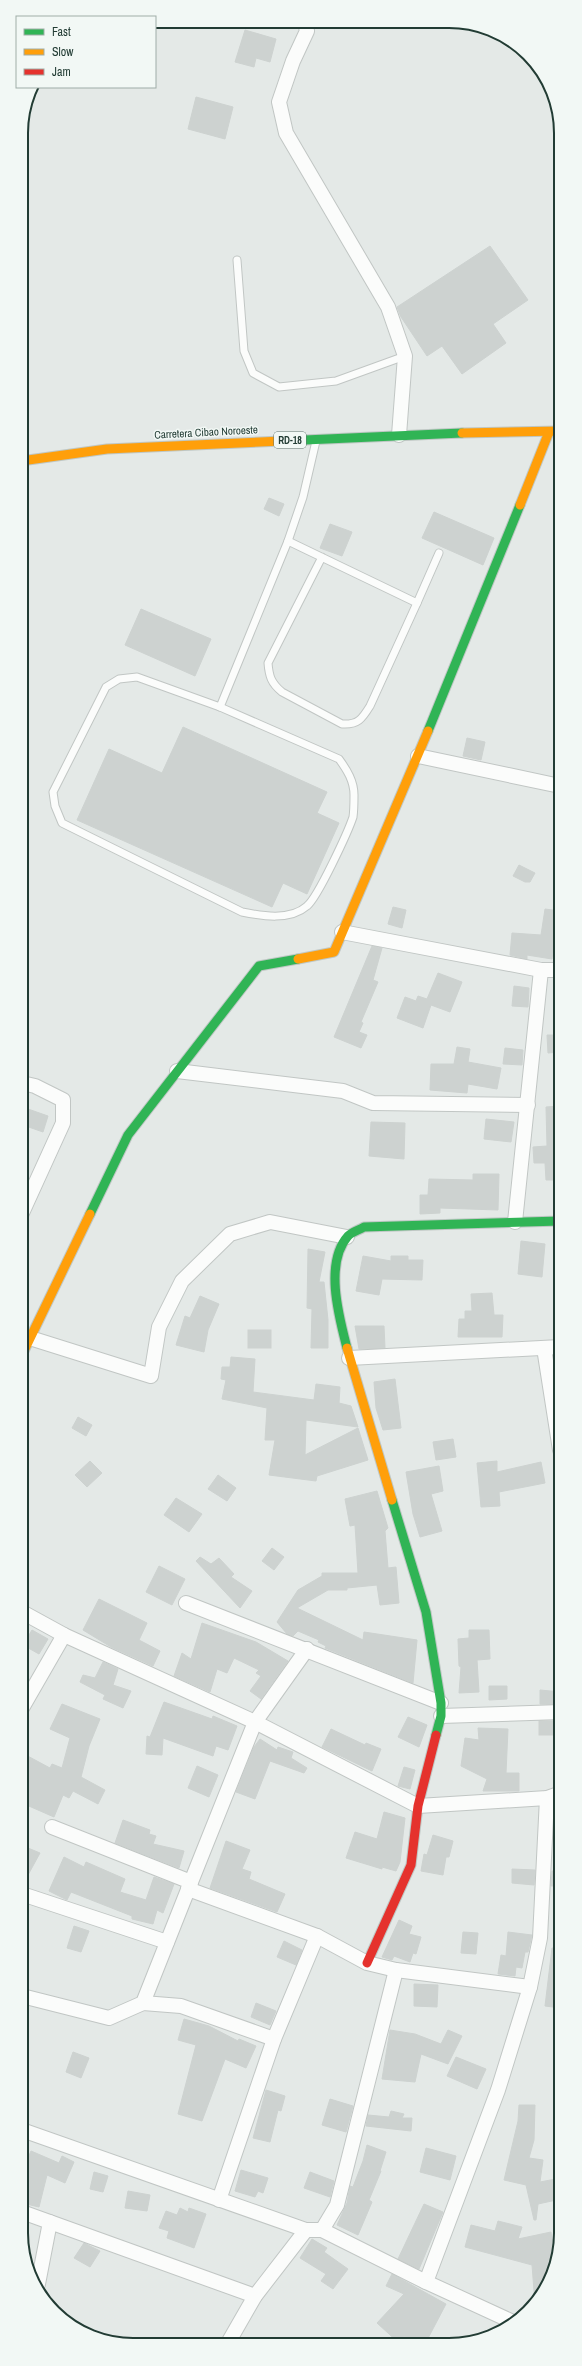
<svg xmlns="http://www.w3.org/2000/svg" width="582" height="2366" viewBox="0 0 582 2366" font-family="'Archivo Narrow',sans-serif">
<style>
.building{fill:#cdd2d0;stroke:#cdd2d0}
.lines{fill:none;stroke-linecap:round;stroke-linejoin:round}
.lane-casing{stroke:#c1c6c4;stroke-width:9}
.street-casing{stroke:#c1c6c4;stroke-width:16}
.fast-casing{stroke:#bfc7c4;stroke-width:11}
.slow-casing{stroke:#bfc7c4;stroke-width:11}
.jam-casing{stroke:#bfc7c4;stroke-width:11}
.lane{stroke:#fbfcfb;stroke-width:7}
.street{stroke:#fbfcfb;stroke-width:14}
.fast{stroke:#30b455;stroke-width:9}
.slow{stroke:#ff9f0a;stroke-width:9}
.jam{stroke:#e5322d;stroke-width:9}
.labels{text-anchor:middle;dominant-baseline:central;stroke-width:3;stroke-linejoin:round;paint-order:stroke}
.shield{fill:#f2f8f5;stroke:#60746e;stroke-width:1}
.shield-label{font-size:10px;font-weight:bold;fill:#223c34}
.street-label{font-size:11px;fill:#223c34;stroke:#f2f8f5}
.rim{fill:none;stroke:#223c34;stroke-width:2}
</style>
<rect width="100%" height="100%" fill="#e4e9e7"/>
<g class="building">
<polygon points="245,30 276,39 270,62 256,58 254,67 235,62"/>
<polygon points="196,97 233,107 225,139 188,129"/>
<polygon points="490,246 528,300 493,324 506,343 462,374 442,346 427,356 401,317 397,307"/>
<polygon points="269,498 284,504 279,516 264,509"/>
<polygon points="434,512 494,538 483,565 422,538"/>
<polygon points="330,524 352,532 342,556 320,548"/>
<polygon points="141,609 211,639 195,676 125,645"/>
<polygon points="183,727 327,792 317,813 339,823 307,894 283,883 272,907 77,820 109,749 162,773"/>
<polygon points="467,738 485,742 481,760 463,756"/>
<polygon points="519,865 535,873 530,882 525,882 513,876"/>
<polygon points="393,907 406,910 402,928 388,924"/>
<polygon points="545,909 560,911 560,953 553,952 552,959 527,955 527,959 510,955 512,933 541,935"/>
<polygon points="372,946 382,948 373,980 378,982 361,1022 363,1023 359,1032 367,1035 361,1048 334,1037"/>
<polygon points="438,973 462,982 450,1012 431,1005 423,1028 397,1018 405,997 416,1001 418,996 427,999"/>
<polygon points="514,986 529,988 528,1007 512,1006"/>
<polygon points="547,1035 560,1035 560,1052 548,1053"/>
<polygon points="457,1047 470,1049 468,1062 501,1068 497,1089 468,1084 467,1093 430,1090 431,1064 454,1064"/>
<polygon points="505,1048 523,1050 522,1065 503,1064"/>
<polygon points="560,1106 560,1180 546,1180 545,1163 534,1163 533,1147 547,1146 546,1107"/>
<polygon points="28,1109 48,1116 43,1132 23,1125"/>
<polygon points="486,1119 514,1122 511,1142 484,1139"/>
<polygon points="371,1122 405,1123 404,1159 369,1156"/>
<polygon points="473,1174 499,1174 498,1210 440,1208 440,1213 420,1214 420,1195 428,1195 429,1179 473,1180"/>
<polygon points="521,1241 545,1244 542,1277 518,1274"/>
<polygon points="308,1249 325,1252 319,1282 324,1282 328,1320 328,1348 311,1348 312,1309 307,1308"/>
<polygon points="363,1256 391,1261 391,1256 408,1256 408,1260 423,1260 422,1280 382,1279 379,1295 356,1291"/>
<polygon points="492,1293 494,1315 503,1315 502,1337 458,1337 459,1319 465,1319 465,1311 472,1311 471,1294"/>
<polygon points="200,1296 219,1304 208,1330 204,1352 176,1345 185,1316 190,1318"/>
<polygon points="355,1326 384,1326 385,1348 359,1349"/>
<rect x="248" y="1330" width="23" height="18"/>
<polygon points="231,1357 255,1359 253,1392 314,1400 316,1384 340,1387 339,1403 351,1406 358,1427 306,1420 305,1455 358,1428 368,1460 317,1476 316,1481 269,1475 275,1440 265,1440 267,1408 222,1399 226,1380 221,1379 222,1367 230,1367"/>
<polygon points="395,1379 401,1428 383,1430 376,1408 374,1382"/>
<polygon points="78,1417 92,1425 86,1436 72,1428"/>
<polygon points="453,1439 456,1457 436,1460 433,1442"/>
<polygon points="90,1461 102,1473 87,1487 75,1475"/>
<polygon points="497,1461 497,1472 541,1462 545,1483 499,1492 500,1506 481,1507 477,1463"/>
<polygon points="439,1466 443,1491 431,1494 442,1531 420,1537 413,1514 406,1472"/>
<polygon points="218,1475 236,1488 227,1501 208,1489"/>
<polygon points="377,1491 388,1528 385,1531 388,1568 396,1567 399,1603 380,1605 377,1585 347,1588 347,1590 328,1590 297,1608 363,1640 364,1632 417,1640 413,1683 325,1648 326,1646 318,1642 319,1640 298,1631 293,1636 287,1634 277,1622 298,1590 322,1576 322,1573 358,1573 355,1525 350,1526 345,1499"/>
<polygon points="176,1498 202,1514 189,1532 164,1515"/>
<polygon points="272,1548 284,1557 274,1570 262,1561"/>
<polygon points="200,1557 211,1564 219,1558 234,1574 231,1577 252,1591 240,1608 196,1561"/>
<polygon points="159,1566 185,1579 172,1605 146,1592"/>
<polygon points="99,1599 147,1623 139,1640 160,1651 153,1666 111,1647 83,1630"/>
<polygon points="202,1623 256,1642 288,1661 261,1699 250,1691 261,1676 256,1673 259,1670 234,1658 227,1673 217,1669 210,1692 174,1676 182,1653 191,1659"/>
<polygon points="32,1630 48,1639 39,1654 23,1645"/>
<polygon points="469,1630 489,1630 490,1659 477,1660 479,1692 459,1693 461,1667 459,1666 458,1639 469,1638"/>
<polygon points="103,1662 118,1669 113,1685 131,1691 123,1708 103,1699 105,1695 80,1682 83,1675 95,1678"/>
<polygon points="489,1686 507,1686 507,1699 489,1700"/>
<polygon points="540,1690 561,1692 561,1704 540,1704"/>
<polygon points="164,1702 212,1719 213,1716 237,1726 228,1750 216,1746 213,1756 163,1738 162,1755 146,1754 147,1736 150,1737"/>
<polygon points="62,1704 100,1719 89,1746 81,1777 105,1790 98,1804 73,1791 69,1798 63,1795 54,1817 22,1803 22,1753 50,1768 52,1764 62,1768 70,1738 50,1729"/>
<polygon points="408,1717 427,1725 419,1747 398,1737"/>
<rect x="539" y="1721" width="22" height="14"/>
<polygon points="478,1728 508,1729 506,1773 519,1773 519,1791 483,1791 487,1779 461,1766 465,1738 479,1740"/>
<polygon points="331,1729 365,1745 366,1743 381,1749 372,1771 322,1747"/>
<polygon points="260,1739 277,1750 278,1747 293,1752 291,1758 307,1768 304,1773 270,1761 255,1799 236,1792 254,1747"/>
<polygon points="197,1766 218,1775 209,1797 188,1788"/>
<polygon points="404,1767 415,1770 410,1789 398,1786"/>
<polygon points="384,1812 405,1818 400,1862 396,1871 382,1867 382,1869 346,1858 355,1832 377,1839"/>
<polygon points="123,1820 150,1830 149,1834 156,1836 153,1844 184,1851 179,1868 115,1843"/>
<polygon points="433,1835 453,1841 449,1857 446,1857 443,1875 421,1871 424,1854 427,1855"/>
<polygon points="226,1841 250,1850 242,1869 251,1872 249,1879 285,1894 277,1912 210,1888"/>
<polygon points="28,1848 40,1853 22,1886 22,1860"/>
<polygon points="64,1857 84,1867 86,1862 125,1879 120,1892 146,1900 154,1877 174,1884 163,1913 157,1910 153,1924 132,1919 132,1916 71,1892 67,1900 49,1891"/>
<polygon points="512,1869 535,1870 534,1885 512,1883"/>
<polygon points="552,1871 561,1872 561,1886 551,1886"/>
<polygon points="399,1920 412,1926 409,1934 421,1937 416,1954 413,1953 410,1962 394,1956 392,1960 382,1957"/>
<polygon points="74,1926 89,1931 81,1952 67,1948"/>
<polygon points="463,1932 478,1933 476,1954 461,1953"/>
<polygon points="508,1932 532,1935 528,1952 525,1952 522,1968 516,1967 515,1976 498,1974 501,1955 506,1956"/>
<polygon points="284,1941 302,1950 296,1965 277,1957"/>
<polygon points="552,1948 561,1948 561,2008 545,2006"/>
<polygon points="414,1984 438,1985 437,2007 414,2006"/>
<polygon points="256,2003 276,2011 270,2025 251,2017"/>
<polygon points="184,2019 209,2026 238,2041 239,2039 256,2046 246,2068 225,2059 202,2121 178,2114 196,2045 178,2040"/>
<polygon points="390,2030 415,2034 441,2044 448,2030 462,2036 448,2064 421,2054 415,2082 382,2079"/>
<polygon points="73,2052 89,2058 81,2078 66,2072"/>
<polygon points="456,2057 486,2069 477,2089 447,2076"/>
<polygon points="266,2090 285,2096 281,2111 278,2110 270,2142 253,2138"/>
<polygon points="330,2099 353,2106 346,2132 322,2125"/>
<polygon points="519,2105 535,2105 534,2140 529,2158 543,2160 540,2182 561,2178 561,2199 538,2204 536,2220 534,2220 526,2185 504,2180 518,2121"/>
<polygon points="391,2111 404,2114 402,2118 412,2118 411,2131 366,2126 368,2115 389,2117"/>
<polygon points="367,2145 386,2152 380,2171 381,2171 369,2200 372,2202 358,2235 337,2225 347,2203 350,2186 353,2187 363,2161"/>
<polygon points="426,2148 456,2156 450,2180 420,2172"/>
<polygon points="31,2151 59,2163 62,2156 74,2162 65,2183 47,2175 39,2207 22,2203 27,2178 22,2176 22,2171"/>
<polygon points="241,2170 268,2178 263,2193 258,2191 255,2197 235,2191"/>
<polygon points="94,2172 108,2176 103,2192 90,2189"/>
<polygon points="310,2172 334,2181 330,2197 304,2188"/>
<polygon points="128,2191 150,2195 147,2211 125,2208"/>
<polygon points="424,2204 443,2212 419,2269 398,2259"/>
<polygon points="180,2208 188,2212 189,2208 206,2214 194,2248 167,2238 169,2231 159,2228 166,2211 177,2215"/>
<polygon points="498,2221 522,2227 518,2239 551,2232 552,2240 561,2239 552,2276 535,2304 532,2265 465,2247 471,2225 495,2231"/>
<polygon points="312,2239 327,2248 324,2252 348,2269 333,2289 321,2281 326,2274 300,2258"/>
<polygon points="84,2243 100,2251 90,2267 74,2258"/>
<polygon points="392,2274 446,2304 425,2344 419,2344 404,2336 400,2344 377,2323 404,2294 386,2286"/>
</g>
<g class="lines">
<defs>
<g id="lane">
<polyline points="237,260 244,351 253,373 279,387 336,381 405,356"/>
<path d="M288,541l129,62 -47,103c-8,13 -12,19 -28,18l-60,-32c-11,-9 -13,-16 -14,-29l54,-106"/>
<polyline points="417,603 439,553"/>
<path d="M137,677l83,30 119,52c8,11 15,22 15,36 0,7 0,15 -1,22 -5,15 -35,80 -46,89 -17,15 -45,10 -65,6l-180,-89 -7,-17 -2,-14 53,-105 13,-8z"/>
<polyline points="220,707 288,541 303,497 316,441"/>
</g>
<g id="street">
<polyline points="305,22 307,31 293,61 279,102 286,133 388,307 405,356 399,435"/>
<polyline points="418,756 560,786"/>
<polyline points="342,932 541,970 560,970"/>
<polyline points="177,1071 343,1091 373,1103 528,1105"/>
<polyline points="22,1083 35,1086 63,1100 63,1123 22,1213"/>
<polyline points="515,1222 541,970"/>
<polyline points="30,1338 151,1376 159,1327 182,1281 230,1234 270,1222 347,1237"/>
<polyline points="544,1348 560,1450"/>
<polyline points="349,1358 560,1347"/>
<polyline points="186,1603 441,1703"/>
<polyline points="22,1612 64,1635 255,1722 418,1806 547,1798 561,1793"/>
<polyline points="22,1708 64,1635"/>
<polyline points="441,1716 561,1712"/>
<polyline points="191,1882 255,1722 307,1649"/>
<polyline points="188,1889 317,1936 367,1963 396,1970 530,1987"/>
<polyline points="22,1894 167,1942"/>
<polyline points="22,1996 109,2018 143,2003 191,1882 52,1827"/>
<polyline points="143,2003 181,2006 274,2039"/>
<polyline points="22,2130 306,2230 322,2230 426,2282 513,2322"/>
<polyline points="219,2200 274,2039 317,1936"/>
<polyline points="22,2212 255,2296"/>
<polyline points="322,2230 337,2205 396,1970"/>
<polyline points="426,2282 498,2090 530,1987 540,1938 547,1798"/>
<polyline points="38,2284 50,2222"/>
<polyline points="228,2343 255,2296 306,2230"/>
</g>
<g id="fast">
<polyline points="282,441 462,433"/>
<polyline points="428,731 520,505"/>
<polyline points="90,1214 128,1135 259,966 298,959"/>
<path d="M347,1348c-8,-31 -23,-85 1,-112 4,-4 11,-6 16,-9l196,-6"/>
<polyline points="392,1500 426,1612 441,1703 441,1716 436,1735"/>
</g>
<g id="slow">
<polyline points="462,433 560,431"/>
<polyline points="21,461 107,449 282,441"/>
<polyline points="520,505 549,432"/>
<polyline points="298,959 334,952 428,731"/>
<polyline points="347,1348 392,1500"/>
<polyline points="22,1355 90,1214"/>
</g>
<polyline id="jam" points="367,1963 411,1865 418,1806 436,1735"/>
</defs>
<use href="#lane" class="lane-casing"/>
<use href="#street" class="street-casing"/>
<use href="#fast" class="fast-casing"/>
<use href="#slow" class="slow-casing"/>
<use href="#jam" class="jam-casing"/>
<use href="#lane" class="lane"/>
<use href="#street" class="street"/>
<use href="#fast" class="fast"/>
<use href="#slow" class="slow"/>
<use href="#jam" class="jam"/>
</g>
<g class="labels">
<rect class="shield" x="274" y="432" width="32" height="16" rx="3"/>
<g class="shield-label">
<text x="290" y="440">RD-18</text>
</g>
<g class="street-label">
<text transform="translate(206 432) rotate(-3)">Carretera Cibao Noroeste</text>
</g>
</g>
<path d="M0 0H582V2366H0ZM133 28H449A105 105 0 0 1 554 133V2233A105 105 0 0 1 449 2338H133A105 105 0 0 1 28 2233V133A105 105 0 0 1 133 28Z" fill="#f2f8f5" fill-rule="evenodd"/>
<path class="rim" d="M133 28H449A105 105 0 0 1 554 133V2233A105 105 0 0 1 449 2338H133A105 105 0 0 1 28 2233V133A105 105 0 0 1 133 28Z"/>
<rect x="16" y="16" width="140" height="72" fill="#f2f8f5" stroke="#9fada8"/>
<rect x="24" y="29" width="20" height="6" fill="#30b455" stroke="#9fada8"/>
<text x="52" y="36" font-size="12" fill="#223c34">Fast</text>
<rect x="24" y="49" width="20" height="6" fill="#ff9f0a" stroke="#9fada8"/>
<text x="52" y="56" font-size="12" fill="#223c34">Slow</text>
<rect x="24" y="69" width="20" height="6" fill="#e5322d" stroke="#9fada8"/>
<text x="52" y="76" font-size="12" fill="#223c34">Jam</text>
</svg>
